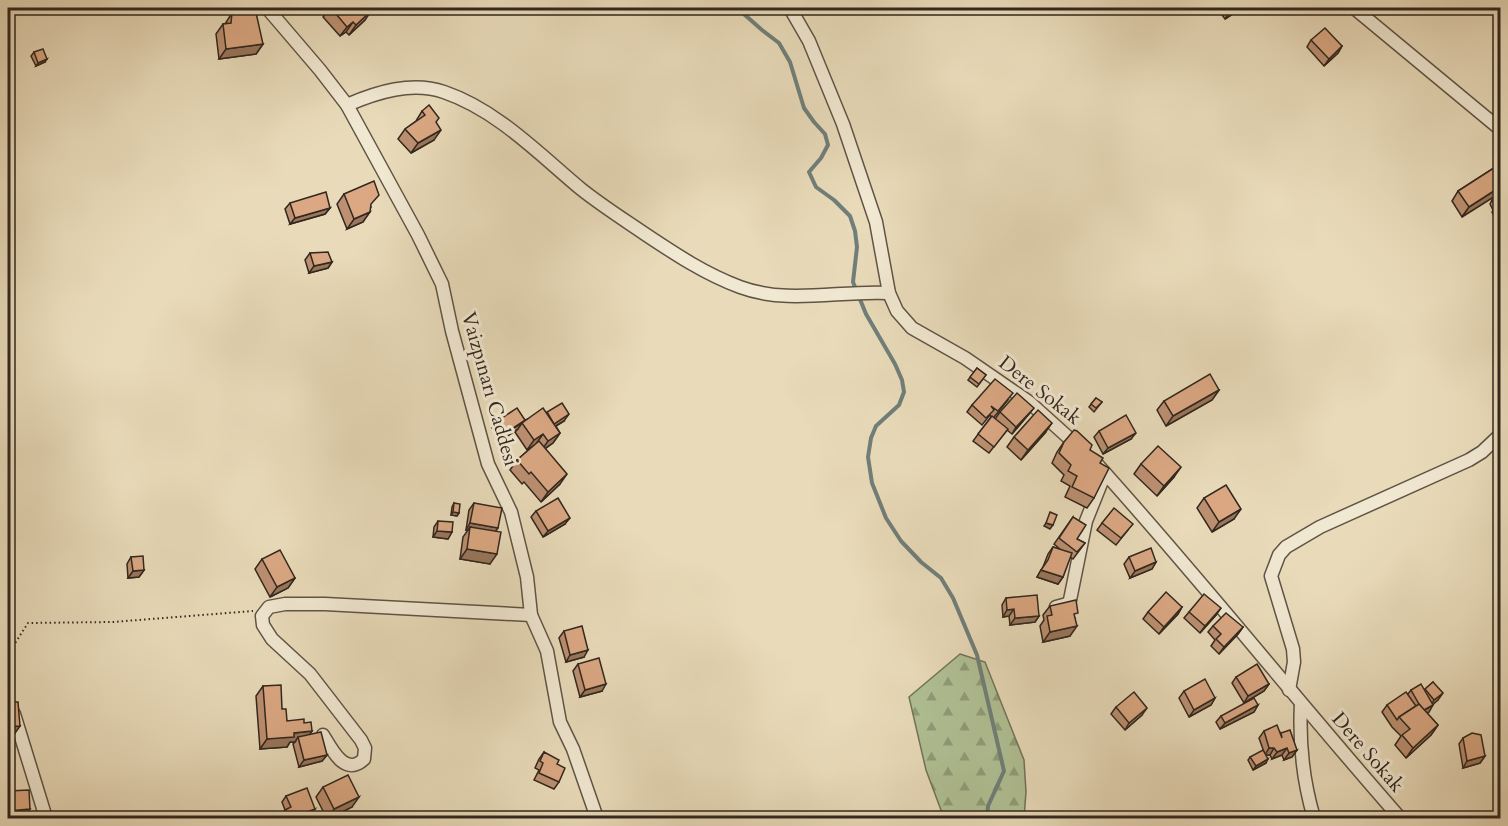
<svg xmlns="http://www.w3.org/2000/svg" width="1508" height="826" viewBox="0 0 1508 826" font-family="Cardo,serif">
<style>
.forest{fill:url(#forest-firs);stroke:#70745a;stroke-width:1.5}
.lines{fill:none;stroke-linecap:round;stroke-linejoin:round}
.stream{stroke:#707f7a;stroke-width:4}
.minor-casing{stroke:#5f5445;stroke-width:15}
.path{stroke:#31271e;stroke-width:2;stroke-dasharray:1.5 3;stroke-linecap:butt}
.minor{stroke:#f1e8d2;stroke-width:12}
.wall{fill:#bc9071;stroke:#31271e;stroke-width:1.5}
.shaded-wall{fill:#99765c;stroke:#31271e;stroke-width:1.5}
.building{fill:#dba883;stroke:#31271e;stroke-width:1.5}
.labels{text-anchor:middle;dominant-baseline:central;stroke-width:6;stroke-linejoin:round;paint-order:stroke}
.street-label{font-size:20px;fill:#31271e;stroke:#f1e8d2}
</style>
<defs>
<pattern id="forest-firs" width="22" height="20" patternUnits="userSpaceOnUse" patternTransform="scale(1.5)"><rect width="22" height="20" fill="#b0c195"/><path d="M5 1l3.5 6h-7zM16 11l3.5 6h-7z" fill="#909d79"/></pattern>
</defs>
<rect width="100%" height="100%" fill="#e9dbba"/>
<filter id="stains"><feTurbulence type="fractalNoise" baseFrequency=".00333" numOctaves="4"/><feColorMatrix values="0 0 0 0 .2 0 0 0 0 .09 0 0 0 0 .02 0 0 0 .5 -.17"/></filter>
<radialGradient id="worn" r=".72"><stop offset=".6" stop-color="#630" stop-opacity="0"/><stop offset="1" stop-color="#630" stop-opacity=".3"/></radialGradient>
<polygon class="forest" points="960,654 985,662 1024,760 1026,792 1024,818 944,818 926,770 909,697"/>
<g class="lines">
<polyline class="stream" points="737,8 762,30 779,43 790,62 804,108 814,122 825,134 828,145 821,158 809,172 816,187 834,200 850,216 855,231 857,247 853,282 866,314 895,364 902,380 904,392 899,405 876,426 871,438 868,457 872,483 886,518 901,541 921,562 941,578 953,598 977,655 1004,771 988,806 987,818"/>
<defs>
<g id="minor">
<polyline points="267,8 320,70 347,105 418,235 442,284 452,331 488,464 511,512 527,577 531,615 547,651 560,722 573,749 597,818"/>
<polyline points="790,8 809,41 843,124 876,222 889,293 897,311 912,328 965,358 1029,402 1080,448"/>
<polyline points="1354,8 1500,129"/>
<path d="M347,105c30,-13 65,-24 97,-13 53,18 95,62 137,97 20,16 42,30 64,45 30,20 60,40 95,53 48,18 100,3 149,6"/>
<path d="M1095,462c105,116 202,239 305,356"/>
<polyline points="1056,607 1067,604 1070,600 1086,521 1104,476"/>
<polyline points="1289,690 1294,662 1293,649 1271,576 1279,555 1286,547 1320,527 1469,460 1482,452 1500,435"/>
<path d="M1301,703c-2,39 2,78 13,115"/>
<polyline points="14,714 46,818"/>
<path d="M323,735c9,15 22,42 41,24l1,-11 -4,-8 -51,-66 -38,-35 -9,-14 -1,-9 7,-9 16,-3h40l206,11"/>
</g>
</defs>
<use href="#minor" class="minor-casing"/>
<polyline class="path" points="13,704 10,651 28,623 113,622 253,611"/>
<use href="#minor" class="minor"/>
</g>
<g class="wall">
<polygon points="330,8 370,8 365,20 349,35 346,32 340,36 323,17"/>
<polygon points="1217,8 1242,8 1225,19"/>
<polygon points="232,13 263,44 256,54 219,59 216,34 223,24 225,24"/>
<polygon points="1311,40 1342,46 1338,53 1324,66 1307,47"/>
<polygon points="34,52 45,62 36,66 31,56"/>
<polygon points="422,111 436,122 434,140 411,153 398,139 405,129 416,121"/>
<polygon points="1500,164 1462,217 1452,201 1458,191"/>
<polygon points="344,194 371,207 363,222 347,229 337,204"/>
<polygon points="1500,195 1500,222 1498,224 1492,212 1494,209 1493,210 1490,204 1492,200"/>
<polygon points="290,203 330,208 325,214 290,224 285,209"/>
<polygon points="310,253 332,262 328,268 309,273 305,260"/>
<polygon points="977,368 986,375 977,387 968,380"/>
<polygon points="1219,390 1212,400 1166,426 1157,410 1164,401"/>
<polygon points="1096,398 1102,402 1094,412 1089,407"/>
<polygon points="1008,400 994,417 995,419 1000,412 1029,414 1012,434 1007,430 989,453 973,441 991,417 990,415 982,425 967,412 972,405"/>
<polygon points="546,413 564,421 556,426 560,433 553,443 545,449 560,484 541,502 524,482 522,484 510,470 517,460 534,445 527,450 515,432 518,429 500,441 492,428 496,422 525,420"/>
<polygon points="1099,431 1131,439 1103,454 1094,437"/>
<polygon points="1045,433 1021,460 1007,447 1014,437"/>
<polygon points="1064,442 1090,450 1100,463 1094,498 1087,508 1065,497 1070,486 1061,481 1064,475 1052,463 1057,452"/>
<polygon points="1141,464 1174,477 1157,496 1134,474"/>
<polygon points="1204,498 1234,519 1212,532 1197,508"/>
<polygon points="454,503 459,513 457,516 451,515 452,507"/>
<polygon points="474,503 495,532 490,564 460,559 463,537 468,530 466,530 469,510"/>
<polygon points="536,511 565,524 543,537 531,517"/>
<polygon points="1073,517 1077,539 1085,543 1073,559 1070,557 1063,577 1058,584 1037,577 1043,567 1048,554 1053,547 1061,550 1054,544"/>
<polygon points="438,521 452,532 448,539 433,537 434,527"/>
<polygon points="1102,523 1128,530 1116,545 1097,530"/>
<polygon points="131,557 144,570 139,577 128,578 127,564"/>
<polygon points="1129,557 1156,562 1152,569 1130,578 1124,564"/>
<polygon points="262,559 295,578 288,588 270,597 255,569"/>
<polygon points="1006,598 1039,616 1035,622 1010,625 1009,616 1003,617 1002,605"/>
<polygon points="1050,606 1075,618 1070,636 1043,642 1040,626 1044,620 1043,615"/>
<polygon points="1182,607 1178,614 1159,634 1143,619 1148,612"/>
<polygon points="1189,612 1216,615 1200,633 1184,618"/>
<polygon points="1213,626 1243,627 1238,634 1219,654 1211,646 1215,640 1208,632"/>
<polygon points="564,631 584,657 566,662 559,638"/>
<polygon points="578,664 602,691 580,697 573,671"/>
<polygon points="1236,677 1269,684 1264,691 1244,703 1232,683"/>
<polygon points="1433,682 1438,700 1433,704 1429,712 1427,713 1438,725 1431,735 1406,758 1395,745 1401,736 1392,727 1382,712 1387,705 1408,694 1411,690 1424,690"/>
<polygon points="263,686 282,709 287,721 304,723 312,731 309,735 327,755 322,761 299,767 293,744 295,742 290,742 287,747 260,749 256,696"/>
<polygon points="1184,691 1215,698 1211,705 1189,717 1179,698"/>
<polygon points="1258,705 1254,712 1220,729 1216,722 1221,716"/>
<polygon points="1116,707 1142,715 1125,730 1111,714"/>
<polygon points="1264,731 1281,734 1281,733 1297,750 1292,757 1284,760 1282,755 1272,759 1270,755 1265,755 1266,763 1253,770 1248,760 1250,757 1264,752 1259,738"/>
<polygon points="1463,738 1485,756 1480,763 1463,768 1459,744"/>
<polygon points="544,752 559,782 554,789 534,780 539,770 535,768 539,759"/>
<polygon points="323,787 352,807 329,819 327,819 316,797"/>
<polygon points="286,796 315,809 310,815 302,819 281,819 280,816 285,810 282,802"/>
</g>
<g class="shaded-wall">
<polygon points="1236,8 1242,8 1225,19 1229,12"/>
<polygon points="372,10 365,20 349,35 356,25"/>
<polygon points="353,22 346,32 340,36 347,27"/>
<polygon points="263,44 256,54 219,59 226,49"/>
<polygon points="1342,46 1338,53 1324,66 1329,59"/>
<polygon points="47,59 45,62 36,66 38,63"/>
<polygon points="441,130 434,140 411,153 418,143"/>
<polygon points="1500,187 1500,193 1462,217 1469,207"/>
<polygon points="330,208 325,214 290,224 295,218"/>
<polygon points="370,212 363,222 347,229 354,219"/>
<polygon points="332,262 328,268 309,273 314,266"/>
<polygon points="1219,390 1212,400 1166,426 1173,416"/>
<polygon points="1034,408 1029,414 1012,434 1016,427"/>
<polygon points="569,414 564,421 549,430 554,424"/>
<polygon points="522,423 518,429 500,441 504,434"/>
<polygon points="1052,423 1045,433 1021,460 1028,450"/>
<polygon points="560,433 553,443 541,451 548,441"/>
<polygon points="1136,433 1131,439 1103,454 1108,448"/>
<polygon points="543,434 536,444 527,450 534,440"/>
<polygon points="1181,467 1174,477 1157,496 1164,486"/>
<polygon points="567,474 560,484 541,502 548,492"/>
<polygon points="1241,509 1234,519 1212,532 1219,522"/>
<polygon points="453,512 459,513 457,516 451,515"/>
<polygon points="570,518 565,524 543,537 548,531"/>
<polygon points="470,523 498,528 493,535 470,527 468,530 466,530"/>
<polygon points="1046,523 1053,525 1050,529 1044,526"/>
<polygon points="437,531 452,532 448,539 433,537"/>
<polygon points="467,549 497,554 490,564 460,559"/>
<polygon points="1156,562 1152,569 1130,578 1135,571"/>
<polygon points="144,570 139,577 128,578 133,571"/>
<polygon points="1041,570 1063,577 1058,584 1037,577"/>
<polygon points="295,578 288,588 270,597 277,587"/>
<polygon points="1182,607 1178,614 1159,634 1164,627"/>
<polygon points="1221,608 1216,615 1200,633 1205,626"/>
<polygon points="1014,609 1009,616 1003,617 1007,610"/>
<polygon points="1039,616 1035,622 1010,625 1015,618"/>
<polygon points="1077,626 1070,636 1043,642 1050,632"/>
<polygon points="1243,627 1238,634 1219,654 1224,647"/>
<polygon points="588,650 584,657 566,662 570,655"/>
<polygon points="606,684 602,691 580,697 585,690"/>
<polygon points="1269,684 1264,691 1244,703 1248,696"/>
<polygon points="1443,693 1438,700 1430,707 1434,700"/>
<polygon points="1215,698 1211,705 1189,717 1194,710"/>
<polygon points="1258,705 1254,712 1220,729 1225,723"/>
<polygon points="1433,705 1429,712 1418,718 1423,711"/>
<polygon points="1147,708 1142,715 1125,730 1129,723"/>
<polygon points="1438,725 1431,735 1406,758 1413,748"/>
<polygon points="20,726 13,736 8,736 8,727"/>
<polygon points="312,731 305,741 298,737 295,742 290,742 287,747 260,749 267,739 294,733"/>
<polygon points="1269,748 1274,748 1270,755 1265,755"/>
<polygon points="1287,748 1282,755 1272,759 1277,752"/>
<polygon points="1297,750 1292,757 1284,760 1289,753"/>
<polygon points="327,755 322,761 299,767 304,760"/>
<polygon points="1485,756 1480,763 1463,768 1467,761"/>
<polygon points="1268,759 1266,763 1253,770 1256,766"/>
<polygon points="359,797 352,807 328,819 334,809"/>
<polygon points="30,809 25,816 8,817 8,811"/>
<polygon points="315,809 310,815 302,819 289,819"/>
</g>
<g class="building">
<polygon points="255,8 263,44 226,49 223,24 231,23 232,13"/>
<polygon points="331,8 370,8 372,10 356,25 353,22 347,27"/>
<polygon points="1226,8 1236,8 1229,12"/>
<polygon points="1325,28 1342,46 1329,59 1311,40"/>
<polygon points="43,49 47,59 38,63 34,52"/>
<polygon points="429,105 439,118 436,122 441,130 418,143 405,129 425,115 422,111"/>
<polygon points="1500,164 1500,187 1469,207 1458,191"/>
<polygon points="374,181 379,195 371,204 370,212 354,219 344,194"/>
<polygon points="326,192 330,208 295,218 290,203"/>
<polygon points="1500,195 1500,203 1495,206 1492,200"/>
<polygon points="1500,203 1500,212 1497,206"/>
<polygon points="328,252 332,262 314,266 310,253"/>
<polygon points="977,368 986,375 979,384 970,377"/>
<polygon points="1210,374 1219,390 1173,416 1164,401"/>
<polygon points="995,379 1013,393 998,411 991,406 994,410 986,418 972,405"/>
<polygon points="1017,393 1034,408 1016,427 1000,412"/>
<polygon points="1096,398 1102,402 1096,408 1091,404"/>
<polygon points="562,403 569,414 554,424 547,412"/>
<polygon points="517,408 525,420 504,434 496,422"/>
<polygon points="543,408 560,433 548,441 543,434 534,440 522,423"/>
<polygon points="1038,410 1052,423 1028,450 1014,437"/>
<polygon points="1126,415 1136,433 1108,448 1099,431"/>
<polygon points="992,416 1008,429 994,447 978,434"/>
<polygon points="1074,430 1077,431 1092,445 1090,450 1103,458 1100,463 1109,468 1094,498 1072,487 1077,476 1068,471 1071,465 1059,453 1064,442"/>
<polygon points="539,441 567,474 548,492 531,472 529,474 517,460"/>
<polygon points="1158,446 1181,467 1164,486 1141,464"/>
<polygon points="1226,485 1241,509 1219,522 1204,498"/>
<polygon points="558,498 570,518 548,531 536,511"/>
<polygon points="454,503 460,504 459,513 453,512"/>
<polygon points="474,503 502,508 498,528 470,523"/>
<polygon points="1114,508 1133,524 1121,538 1102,523"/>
<polygon points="1050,512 1057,515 1053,525 1046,523"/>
<polygon points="1073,517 1086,525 1077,539 1085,543 1077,552 1059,538"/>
<polygon points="438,521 453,522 452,532 437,531"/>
<polygon points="470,527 501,532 497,554 467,549"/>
<polygon points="1053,547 1072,553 1063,577 1041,570 1048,560"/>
<polygon points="1151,548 1156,562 1135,571 1129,557"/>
<polygon points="280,550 295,578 277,587 262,559"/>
<polygon points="143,556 144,570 133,571 131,557"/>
<polygon points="1166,592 1182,607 1164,627 1148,612"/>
<polygon points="1204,594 1221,608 1205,626 1189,612"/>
<polygon points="1037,595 1039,616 1015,618 1014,609 1007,610 1006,598"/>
<polygon points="1076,600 1078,613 1074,614 1077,626 1050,632 1047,616 1052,615 1050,606"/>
<polygon points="1226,613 1243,627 1224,647 1216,639 1221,634 1213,626"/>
<polygon points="582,626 588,650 570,655 564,631"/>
<polygon points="599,658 606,684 585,690 578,664"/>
<polygon points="1257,664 1269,684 1248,696 1236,677"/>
<polygon points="1205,679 1215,698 1194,710 1184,691"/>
<polygon points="1433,682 1443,693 1434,700 1425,689"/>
<polygon points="1421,684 1433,705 1424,710 1419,704 1411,690"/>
<polygon points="281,685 282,709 286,709 287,721 304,719 304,723 311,722 312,731 294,733 294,737 267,739 263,686"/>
<polygon points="1134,692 1147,708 1129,723 1116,707"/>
<polygon points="1406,692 1416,706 1399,717 1397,720 1387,705"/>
<polygon points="1254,698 1258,705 1225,723 1221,716"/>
<polygon points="8,702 18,702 20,726 8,727"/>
<polygon points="1419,704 1438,725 1413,748 1402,735 1410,729 1399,717"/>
<polygon points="1277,725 1282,738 1281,733 1290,730 1297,750 1289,753 1287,748 1277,752 1274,748 1269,748 1264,731"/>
<polygon points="321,732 327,755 304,760 298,737"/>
<polygon points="1472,733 1481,735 1485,756 1467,761 1463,738"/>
<polygon points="1263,750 1268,759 1256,766 1250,757"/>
<polygon points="544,752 559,760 557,764 565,768 559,782 539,773 543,763 540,761"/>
<polygon points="348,775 359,797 334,809 323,787"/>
<polygon points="307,788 315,809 288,819 285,810 291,807 286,796"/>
<polygon points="29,790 30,809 8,811 8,791"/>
<polygon points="1498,810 1500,813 1500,819 1490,819"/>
<polygon points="363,812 367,819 351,819"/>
<polygon points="1487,815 1490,819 1484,819"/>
</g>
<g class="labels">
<g class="street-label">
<text transform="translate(490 389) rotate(74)">Vaizpınarı Caddesi</text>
<text transform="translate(1040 390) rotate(38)">Dere Sokak</text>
<text transform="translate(1368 752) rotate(49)">Dere Sokak</text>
</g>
</g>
<rect width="1508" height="826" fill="none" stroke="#e9dbba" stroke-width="30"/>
<rect x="9" y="9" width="1490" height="808" fill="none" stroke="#31271e" stroke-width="3"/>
<rect x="15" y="15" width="1478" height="796" fill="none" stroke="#31271e" stroke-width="1.5"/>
<rect width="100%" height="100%" filter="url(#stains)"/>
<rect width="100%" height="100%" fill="url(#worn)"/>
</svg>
